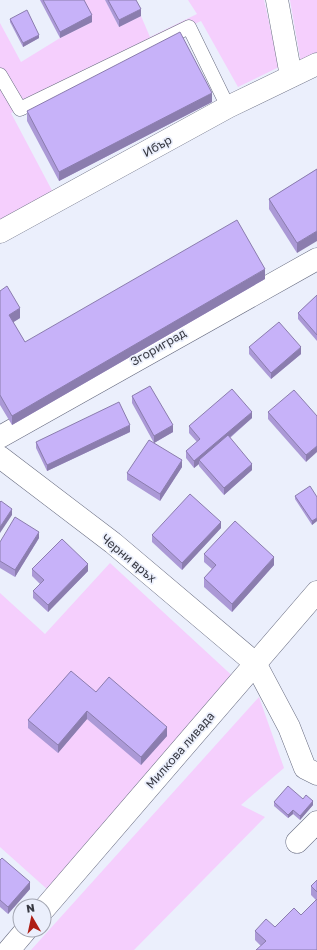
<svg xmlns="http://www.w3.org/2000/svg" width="317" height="950" viewBox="0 0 317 950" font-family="'Golos Text',sans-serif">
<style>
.green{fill:#f5cffd}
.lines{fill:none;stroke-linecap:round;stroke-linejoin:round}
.service-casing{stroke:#686c80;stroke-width:15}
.minor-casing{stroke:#686c80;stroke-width:23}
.service{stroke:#fff;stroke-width:14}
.minor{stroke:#fff;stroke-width:22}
.wall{fill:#ab99d6}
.shaded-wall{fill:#8b7dae}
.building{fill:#c7b2f9;stroke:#8b7dae}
.labels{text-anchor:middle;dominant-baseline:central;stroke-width:3.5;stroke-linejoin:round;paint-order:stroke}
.street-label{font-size:12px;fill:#373942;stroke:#ebeffc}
</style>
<rect width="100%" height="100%" fill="#ebeffc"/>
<g class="green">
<polygon points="81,0 105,0 119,27 141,16 150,37 197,14 188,0 264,0 279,67 238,87 201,21 11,113 56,198 0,223 0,23 21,62 60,38 92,22"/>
<polygon points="290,0 317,0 317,55 301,63"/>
<polygon points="110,563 239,682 47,889 0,847 0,593 45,634"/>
<polygon points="259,697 284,768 241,805 265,817 134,950 31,950"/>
</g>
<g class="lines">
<defs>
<polyline id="service" points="0,75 20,109 189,27 228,107"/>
<g id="minor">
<polyline points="277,0 291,76"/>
<polyline points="0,232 228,107 317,64"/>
<polyline points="0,437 317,259"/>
<polyline points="0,457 113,543 255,663 289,727 305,768 317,774"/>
<polyline points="297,842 317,822"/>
<polyline points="44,909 317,592"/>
<polyline points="9,950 26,930"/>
</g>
</defs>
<use href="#service" class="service-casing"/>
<use href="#minor" class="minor-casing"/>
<use href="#service" class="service"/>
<use href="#minor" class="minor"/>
</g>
<g class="wall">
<polygon points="40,0 84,0 92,22 60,38"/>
<polygon points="105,0 136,0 141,16 119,27"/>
<polygon points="10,19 39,38 23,47 10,22"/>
<polygon points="212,102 59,181 27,121 27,111"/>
<polygon points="317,169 297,253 269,209 269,199"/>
<polygon points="265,279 12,425 0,405 0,291 20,318 13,322 25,342"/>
<polygon points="317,295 317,341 298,319 298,313"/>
<polygon points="249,347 301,354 271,379 249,354"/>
<polygon points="132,396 173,432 154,443 182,467 160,501 127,480 127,473 154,443 132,403"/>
<polygon points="268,412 317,416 306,462 268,419"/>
<polygon points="252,418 230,438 252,470 224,495 199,466 199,464 194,468 186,458 186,451 197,442 189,433 189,426"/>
<polygon points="130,432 47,471 36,448 36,442"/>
<polygon points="295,496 317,497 317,521 312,525 295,499"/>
<polygon points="221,528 182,570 152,542 152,535"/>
<polygon points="39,538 15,577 0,568 0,542"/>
<polygon points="204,554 274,565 232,612 204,587 204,578 212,569 204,562"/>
<polygon points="32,569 88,571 48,612 33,598 33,591 40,584 32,576"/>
<polygon points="96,692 167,736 141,765 87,719 58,753 28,728 28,720"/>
<polygon points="303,799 313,805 300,820 293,814 288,818 274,806 274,802"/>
<polygon points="0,860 30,889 8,914 0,907"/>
<polygon points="317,880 317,950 261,946 255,940 255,931 275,927 301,915 316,900 311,895 311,886"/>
</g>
<g class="shaded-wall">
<polygon points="141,9 141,16 119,27 119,20"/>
<polygon points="92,15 92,22 60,38 60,32"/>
<polygon points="39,35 39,38 23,47 23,43"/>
<polygon points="212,93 212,102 59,181 59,172"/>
<polygon points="317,231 317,241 297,253 297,243"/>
<polygon points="265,269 265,279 12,425 12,416"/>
<polygon points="20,308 20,318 9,325 9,315"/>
<polygon points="301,347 301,354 271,379 271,373"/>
<polygon points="252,412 252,418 201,462 199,460 199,464 194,468 194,461"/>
<polygon points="130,425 130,432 47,471 47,465"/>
<polygon points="173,425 173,432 154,443 154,436"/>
<polygon points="317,446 317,452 306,462 306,455"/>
<polygon points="182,460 182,467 160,501 160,494"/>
<polygon points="252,464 252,470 224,495 224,488"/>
<polygon points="12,509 12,515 0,533 0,527"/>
<polygon points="317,518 317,521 312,525 312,521"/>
<polygon points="221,522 221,528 182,570 182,563"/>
<polygon points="39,532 39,538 15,577 15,570"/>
<polygon points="274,557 274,565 232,612 232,604"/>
<polygon points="88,564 88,571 48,612 48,605"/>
<polygon points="87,711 87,719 58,753 58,745"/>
<polygon points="167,727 167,736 141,765 141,757"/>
<polygon points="313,801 313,805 300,820 300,816"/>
<polygon points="293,810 293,814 288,818 288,815"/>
<polygon points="30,882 30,889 8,914 8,907"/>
</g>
<g class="building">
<polygon points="43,0 84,0 92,15 60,32"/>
<polygon points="108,0 136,0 141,9 119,20"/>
<polygon points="27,10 39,35 23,43 10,19"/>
<polygon points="180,32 212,93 59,172 27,111"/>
<polygon points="317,169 317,231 297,243 269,199"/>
<polygon points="237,220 265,269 12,416 0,395 0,291 7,286 20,308 9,315 25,342"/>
<polygon points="317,295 317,335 298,313"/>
<polygon points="279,322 301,347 271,373 249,347"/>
<polygon points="150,386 173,425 154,436 132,396"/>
<polygon points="232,389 252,412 194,461 186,451 200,439 189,426"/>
<polygon points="294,390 317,416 317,446 306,455 268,412"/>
<polygon points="119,402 130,425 47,465 36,442"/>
<polygon points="228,435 252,464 224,488 199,460"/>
<polygon points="149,440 182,460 160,494 127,473"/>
<polygon points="310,486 317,497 317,518 312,521 295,496"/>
<polygon points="190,494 221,522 182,563 152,535"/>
<polygon points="1,501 12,509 0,527 0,502"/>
<polygon points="15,517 39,532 15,570 0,561 0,542"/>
<polygon points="235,521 274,557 232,604 204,578 216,565 204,554"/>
<polygon points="62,539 88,564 48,605 33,591 44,580 32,569"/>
<polygon points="71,671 96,692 109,677 167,727 141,757 87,711 58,745 28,720"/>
<polygon points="288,786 303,799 306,795 313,801 300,816 293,810 288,815 274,802"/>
<polygon points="2,858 30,882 8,907 0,900 0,860"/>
<polygon points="317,880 317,892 311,886"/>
<polygon points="317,899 317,950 256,950 266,941 255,931 266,919 275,927 294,908 301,915"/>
</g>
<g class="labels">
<g class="street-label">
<text transform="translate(157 146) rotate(-29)">Ибър</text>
<text transform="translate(158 347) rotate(-30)">Згориград</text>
<text transform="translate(129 558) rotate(40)">Черни връх</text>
<text transform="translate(180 750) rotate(-49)">Милкова ливада</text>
</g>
</g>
<g transform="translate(32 918) rotate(351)"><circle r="19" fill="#ebeffc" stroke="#a3a6b2"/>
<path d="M0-3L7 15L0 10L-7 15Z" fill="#ae1e14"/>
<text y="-6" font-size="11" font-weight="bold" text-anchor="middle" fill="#373942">N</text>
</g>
</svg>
